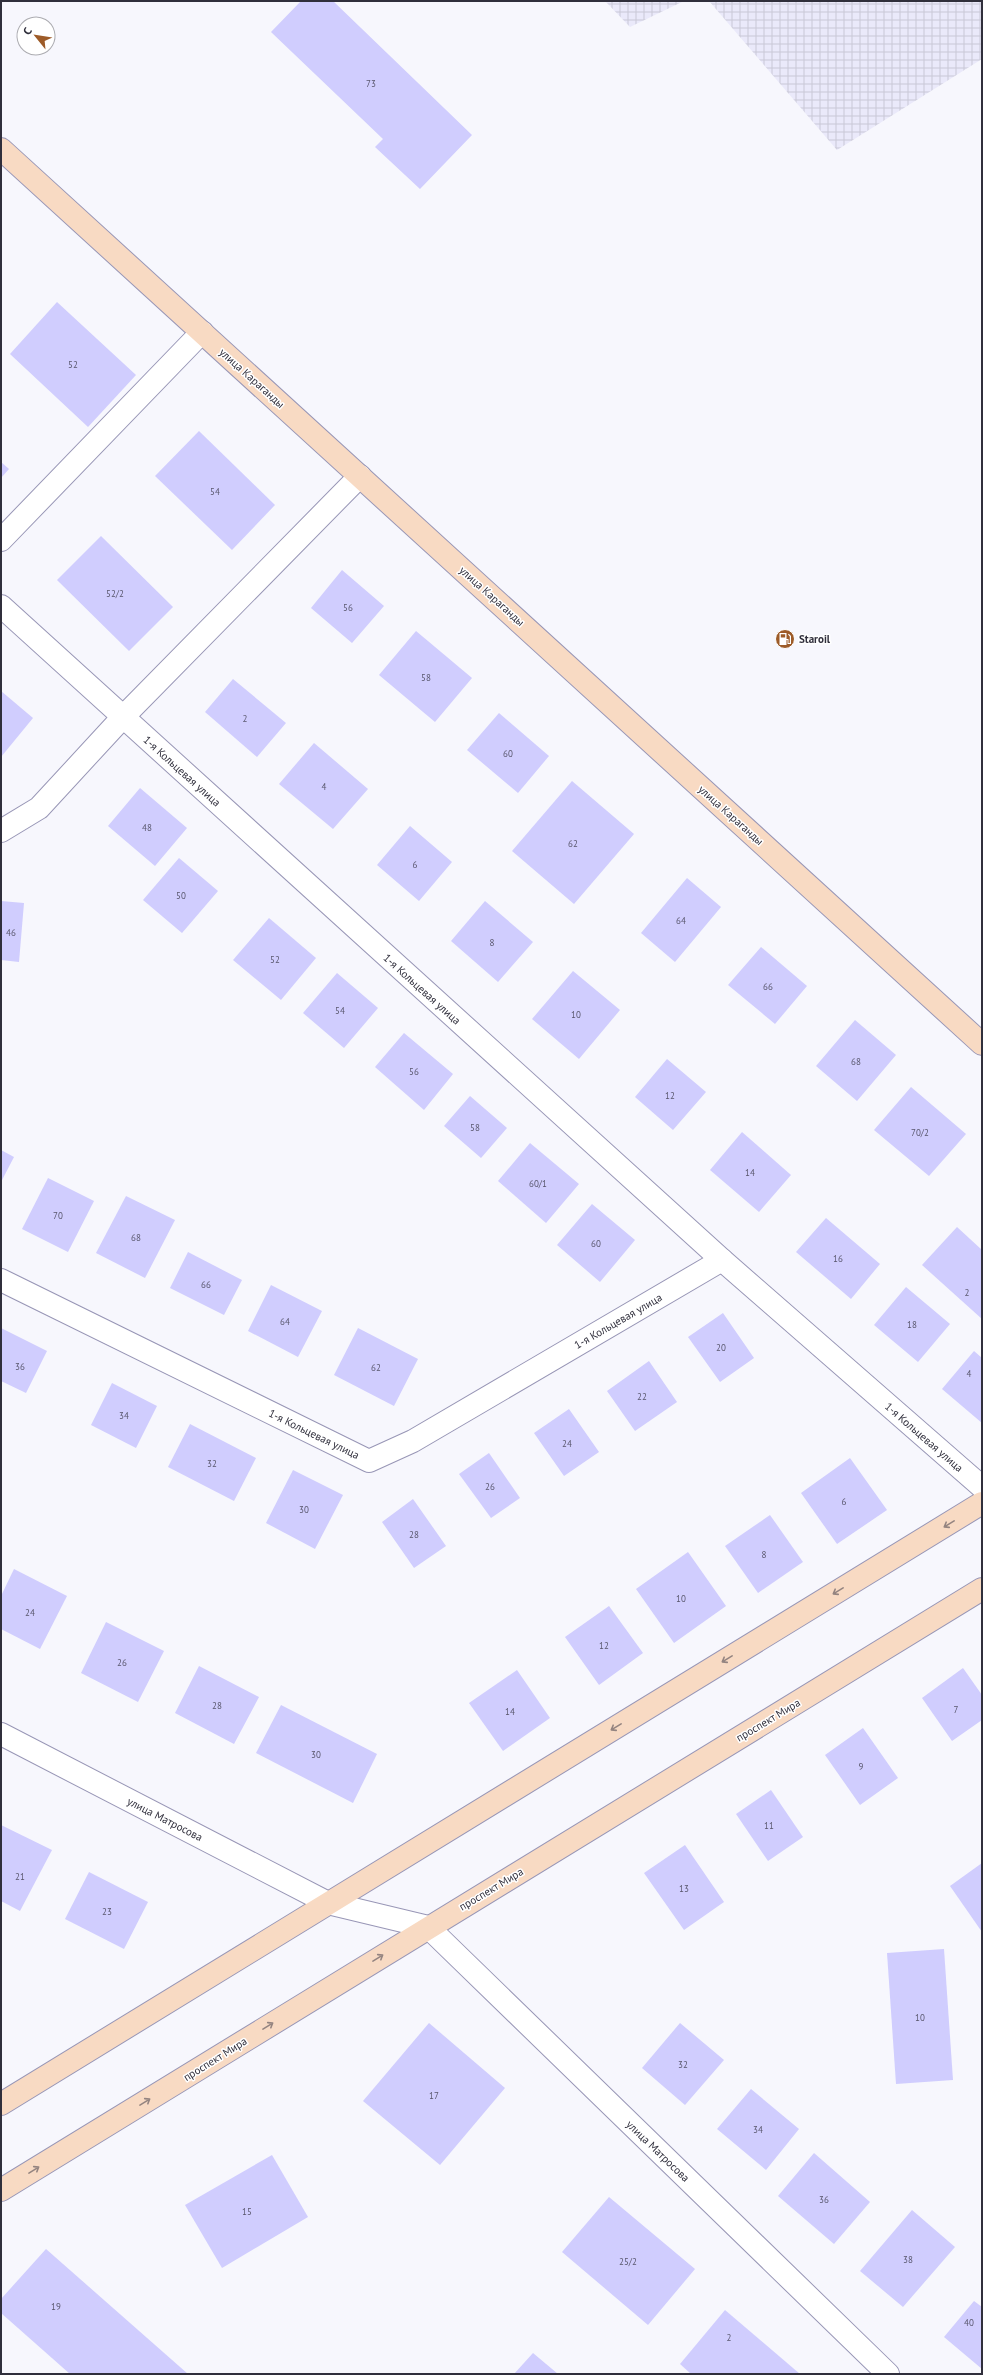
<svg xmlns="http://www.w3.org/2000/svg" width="983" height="2375" viewBox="0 0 983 2375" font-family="'PT Sans',sans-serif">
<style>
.industrial{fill:url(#industrial-grid)}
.building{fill:#d0cdfe}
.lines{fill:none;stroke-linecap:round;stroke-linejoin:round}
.minor-casing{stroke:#9896b6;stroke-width:24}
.secondary-casing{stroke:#9896b6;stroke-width:24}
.minor{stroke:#fff;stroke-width:22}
.secondary{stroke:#f8dac3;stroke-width:22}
.oneway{stroke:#948480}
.labels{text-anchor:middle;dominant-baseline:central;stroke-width:3;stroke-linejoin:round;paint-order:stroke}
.number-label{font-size:9px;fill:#58566c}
.street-label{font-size:11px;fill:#302f3c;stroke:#fff}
.poi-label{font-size:11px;font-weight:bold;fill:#302f3c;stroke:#fff;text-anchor:start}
</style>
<defs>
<pattern id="industrial-grid" width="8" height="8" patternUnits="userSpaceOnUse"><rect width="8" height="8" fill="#eae9fa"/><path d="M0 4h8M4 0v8" fill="none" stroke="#c9c8d7"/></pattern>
</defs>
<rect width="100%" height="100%" fill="#f7f7fd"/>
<g class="industrial">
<polygon points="605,1 684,1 630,27"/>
<polygon points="709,1 982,1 982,59 837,150"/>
</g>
<g class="building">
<polygon points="301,1 333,1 472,135 420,189 375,147 383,139 271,32"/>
<polygon points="57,302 136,375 88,427 10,354"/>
<polygon points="199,431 275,505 232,550 155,476"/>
<polygon points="1,462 9,469 1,478"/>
<polygon points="101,536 173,607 129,651 57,580"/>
<polygon points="342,570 384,606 352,643 311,608"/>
<polygon points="416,631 472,678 435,722 379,675"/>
<polygon points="233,679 286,723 257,757 205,712"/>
<polygon points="1,691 33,718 1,757"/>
<polygon points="499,713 549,756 518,793 467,750"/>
<polygon points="314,743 368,789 333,829 279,784"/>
<polygon points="572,781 634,834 574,904 512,851"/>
<polygon points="140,788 187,828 155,866 108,826"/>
<polygon points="410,826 452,862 419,901 377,865"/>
<polygon points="179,858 218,891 182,933 143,900"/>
<polygon points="687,878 721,907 675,962 641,933"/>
<polygon points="1,901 24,903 19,962 1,960"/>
<polygon points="485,901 533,942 498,982 451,941"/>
<polygon points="269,918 316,958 281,1000 233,960"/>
<polygon points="761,947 807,986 775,1024 728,985"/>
<polygon points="573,971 620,1010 579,1059 532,1019"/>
<polygon points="337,973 378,1008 344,1048 303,1013"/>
<polygon points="855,1020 896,1055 857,1101 816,1066"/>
<polygon points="404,1033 453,1074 424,1110 375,1067"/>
<polygon points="667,1059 706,1092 673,1130 635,1097"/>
<polygon points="911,1087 966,1134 929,1176 874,1130"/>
<polygon points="470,1096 507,1128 481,1158 444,1126"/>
<polygon points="742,1132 791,1175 759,1212 710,1170"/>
<polygon points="530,1143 579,1184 546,1223 498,1181"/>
<polygon points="1,1150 14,1157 1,1182"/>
<polygon points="48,1178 94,1201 68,1252 22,1229"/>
<polygon points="126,1196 175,1220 145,1278 96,1253"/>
<polygon points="592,1204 635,1240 600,1282 557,1245"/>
<polygon points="826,1218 880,1264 851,1299 796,1252"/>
<polygon points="957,1227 982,1250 982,1319 922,1265"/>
<polygon points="188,1252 242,1280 224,1315 170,1288"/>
<polygon points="271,1285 322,1311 298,1357 248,1331"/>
<polygon points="906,1287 950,1324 918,1362 874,1325"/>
<polygon points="723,1313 754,1358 720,1382 688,1337"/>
<polygon points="1,1328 47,1351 26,1393 1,1381"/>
<polygon points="358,1328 418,1359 394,1406 334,1375"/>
<polygon points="974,1351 982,1358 982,1423 942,1389"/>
<polygon points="649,1361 677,1402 635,1431 607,1391"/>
<polygon points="112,1383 157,1406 136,1448 91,1425"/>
<polygon points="569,1409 599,1452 564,1476 534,1433"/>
<polygon points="190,1424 256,1458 234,1501 168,1467"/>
<polygon points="489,1453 520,1498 491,1518 459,1474"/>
<polygon points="850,1458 887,1510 837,1544 801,1493"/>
<polygon points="293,1470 343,1495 315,1549 266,1523"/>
<polygon points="413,1499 446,1546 414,1568 382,1522"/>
<polygon points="770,1515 803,1562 758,1593 725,1546"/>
<polygon points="688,1552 726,1606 674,1643 636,1589"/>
<polygon points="14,1569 67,1596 40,1649 1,1629 1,1596"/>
<polygon points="609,1606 643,1653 599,1685 565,1637"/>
<polygon points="106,1622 164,1651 138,1702 81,1673"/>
<polygon points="199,1666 259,1697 234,1744 175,1713"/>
<polygon points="963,1668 982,1695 982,1720 952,1741 922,1698"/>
<polygon points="517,1670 550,1718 503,1751 469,1703"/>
<polygon points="281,1705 377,1754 353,1803 256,1753"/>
<polygon points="863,1728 898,1778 860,1805 825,1755"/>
<polygon points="771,1790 803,1837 768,1861 736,1814"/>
<polygon points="1,1825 52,1850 20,1911 1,1901"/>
<polygon points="685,1845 724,1902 684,1930 644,1873"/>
<polygon points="982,1863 982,1932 950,1886"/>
<polygon points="89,1872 148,1902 124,1949 65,1919"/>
<polygon points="944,1949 953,2080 896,2084 887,1953"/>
<polygon points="429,2023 505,2088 440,2165 363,2101"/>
<polygon points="680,2023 724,2060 685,2105 642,2068"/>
<polygon points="751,2089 799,2129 766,2170 717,2129"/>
<polygon points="814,2153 870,2202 834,2244 778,2196"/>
<polygon points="272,2155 308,2217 222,2268 185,2205"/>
<polygon points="609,2197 695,2269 648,2325 562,2252"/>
<polygon points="912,2210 955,2247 903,2307 860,2271"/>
<polygon points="46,2249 188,2374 70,2374 1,2313 1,2299"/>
<polygon points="974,2301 982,2307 982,2369 944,2337"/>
<polygon points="725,2310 800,2374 691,2374 680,2364"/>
<polygon points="533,2353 558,2374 514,2374"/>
</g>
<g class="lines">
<defs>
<g id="minor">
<polyline points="1,540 202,332"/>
<polyline points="1,606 722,1260 982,1487"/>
<polyline points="1,831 39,808 122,718 360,476"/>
<polyline points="1,1280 369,1461 413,1441 722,1260"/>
<polyline points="1,1734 328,1903 428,1927 888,2374"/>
</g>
<g id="secondary">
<polyline points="1,149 982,1044"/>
<polyline points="1,2104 982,1503"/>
<polyline points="1,2190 982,1589"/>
</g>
</defs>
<use href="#minor" class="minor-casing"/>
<use href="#secondary" class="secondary-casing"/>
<use href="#minor" class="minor"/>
<use href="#secondary" class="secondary"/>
</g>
<defs><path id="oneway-shaft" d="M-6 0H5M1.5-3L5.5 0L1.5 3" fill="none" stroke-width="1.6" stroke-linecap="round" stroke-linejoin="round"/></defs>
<g class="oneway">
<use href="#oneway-shaft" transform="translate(949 1524) rotate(149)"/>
<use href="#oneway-shaft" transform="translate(838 1591) rotate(149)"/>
<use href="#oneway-shaft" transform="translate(727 1659) rotate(149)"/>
<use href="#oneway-shaft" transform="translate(616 1727) rotate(149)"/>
<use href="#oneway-shaft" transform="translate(378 1958) rotate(-32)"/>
<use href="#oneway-shaft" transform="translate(268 2026) rotate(-32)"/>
<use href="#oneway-shaft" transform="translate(145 2102) rotate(-32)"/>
<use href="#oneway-shaft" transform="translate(34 2170) rotate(-32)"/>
</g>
<defs>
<symbol id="fuel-disc" viewBox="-11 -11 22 22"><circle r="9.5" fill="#9d5b28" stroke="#fff"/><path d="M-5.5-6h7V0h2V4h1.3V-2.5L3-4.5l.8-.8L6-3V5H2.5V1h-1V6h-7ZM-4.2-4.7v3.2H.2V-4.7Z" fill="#fff"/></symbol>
</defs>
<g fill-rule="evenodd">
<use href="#fuel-disc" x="774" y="628" width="22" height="22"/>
</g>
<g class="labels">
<g class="number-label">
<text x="371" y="83">73</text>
<text x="73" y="364">52</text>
<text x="215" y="491">54</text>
<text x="115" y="593">52/2</text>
<text x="348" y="607">56</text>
<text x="426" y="677">58</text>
<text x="245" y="718">2</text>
<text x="508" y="753">60</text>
<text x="324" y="786">4</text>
<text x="147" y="827">48</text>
<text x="573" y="843">62</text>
<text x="415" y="864">6</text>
<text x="181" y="895">50</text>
<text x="681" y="920">64</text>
<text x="11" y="932">46</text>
<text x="492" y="942">8</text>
<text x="275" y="959">52</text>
<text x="768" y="986">66</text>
<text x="340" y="1010">54</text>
<text x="576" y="1014">10</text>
<text x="856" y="1061">68</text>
<text x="414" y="1071">56</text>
<text x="670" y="1095">12</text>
<text x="475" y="1127">58</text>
<text x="920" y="1132">70/2</text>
<text x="750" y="1172">14</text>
<text x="538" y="1183">60/1</text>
<text x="58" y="1215">70</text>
<text x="136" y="1237">68</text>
<text x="596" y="1243">60</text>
<text x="838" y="1258">16</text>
<text x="206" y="1284">66</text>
<text x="967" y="1292">2</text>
<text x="285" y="1321">64</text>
<text x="912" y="1324">18</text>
<text x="721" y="1347">20</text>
<text x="20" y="1366">36</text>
<text x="376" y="1367">62</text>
<text x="969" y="1373">4</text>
<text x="642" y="1396">22</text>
<text x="124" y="1415">34</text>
<text x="567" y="1443">24</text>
<text x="212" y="1463">32</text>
<text x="490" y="1486">26</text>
<text x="844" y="1501">6</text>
<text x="304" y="1509">30</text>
<text x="414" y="1534">28</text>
<text x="764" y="1554">8</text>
<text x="681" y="1598">10</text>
<text x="30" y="1612">24</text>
<text x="604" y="1645">12</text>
<text x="122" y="1662">26</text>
<text x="217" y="1705">28</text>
<text x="956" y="1709">7</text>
<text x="510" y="1711">14</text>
<text x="316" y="1754">30</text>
<text x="861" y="1766">9</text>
<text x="769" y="1825">11</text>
<text x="20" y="1876">21</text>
<text x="684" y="1888">13</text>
<text x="107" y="1911">23</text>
<text x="920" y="2017">10</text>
<text x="683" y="2064">32</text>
<text x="434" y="2095">17</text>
<text x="758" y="2129">34</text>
<text x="824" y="2199">36</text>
<text x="247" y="2211">15</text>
<text x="908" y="2259">38</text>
<text x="628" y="2261">25/2</text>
<text x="56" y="2306">19</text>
<text x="969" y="2322">40</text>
<text x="729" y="2337">2</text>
</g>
<g class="street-label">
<text transform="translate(252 378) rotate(42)">улица Караганды</text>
<text transform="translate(492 596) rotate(42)">улица Караганды</text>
<text transform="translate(182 771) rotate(42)">1-я Кольцевая улица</text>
<text transform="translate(731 815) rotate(42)">улица Караганды</text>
<text transform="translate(422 989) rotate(42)">1-я Кольцевая улица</text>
<text transform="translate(618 1321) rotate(-30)">1-я Кольцевая улица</text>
<text transform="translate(314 1434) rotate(26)">1-я Кольцевая улица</text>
<text transform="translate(924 1437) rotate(41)">1-я Кольцевая улица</text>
<text transform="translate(768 1720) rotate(-31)">проспект Мира</text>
<text transform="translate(165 1819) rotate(27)">улица Матросова</text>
<text transform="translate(491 1889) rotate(-31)">проспект Мира</text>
<text transform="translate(215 2059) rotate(-32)">проспект Мира</text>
<text transform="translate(658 2151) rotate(44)">улица Матросова</text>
</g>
<g class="poi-label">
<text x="799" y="639">Staroil</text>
</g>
</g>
<rect width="983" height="2375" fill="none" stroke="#302f3c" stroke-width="4"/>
<g transform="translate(36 36) rotate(300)"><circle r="19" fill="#ffffff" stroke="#acacb1"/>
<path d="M0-3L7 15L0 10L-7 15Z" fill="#9d5b28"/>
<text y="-6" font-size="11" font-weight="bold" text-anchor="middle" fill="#302f3c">С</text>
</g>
</svg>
